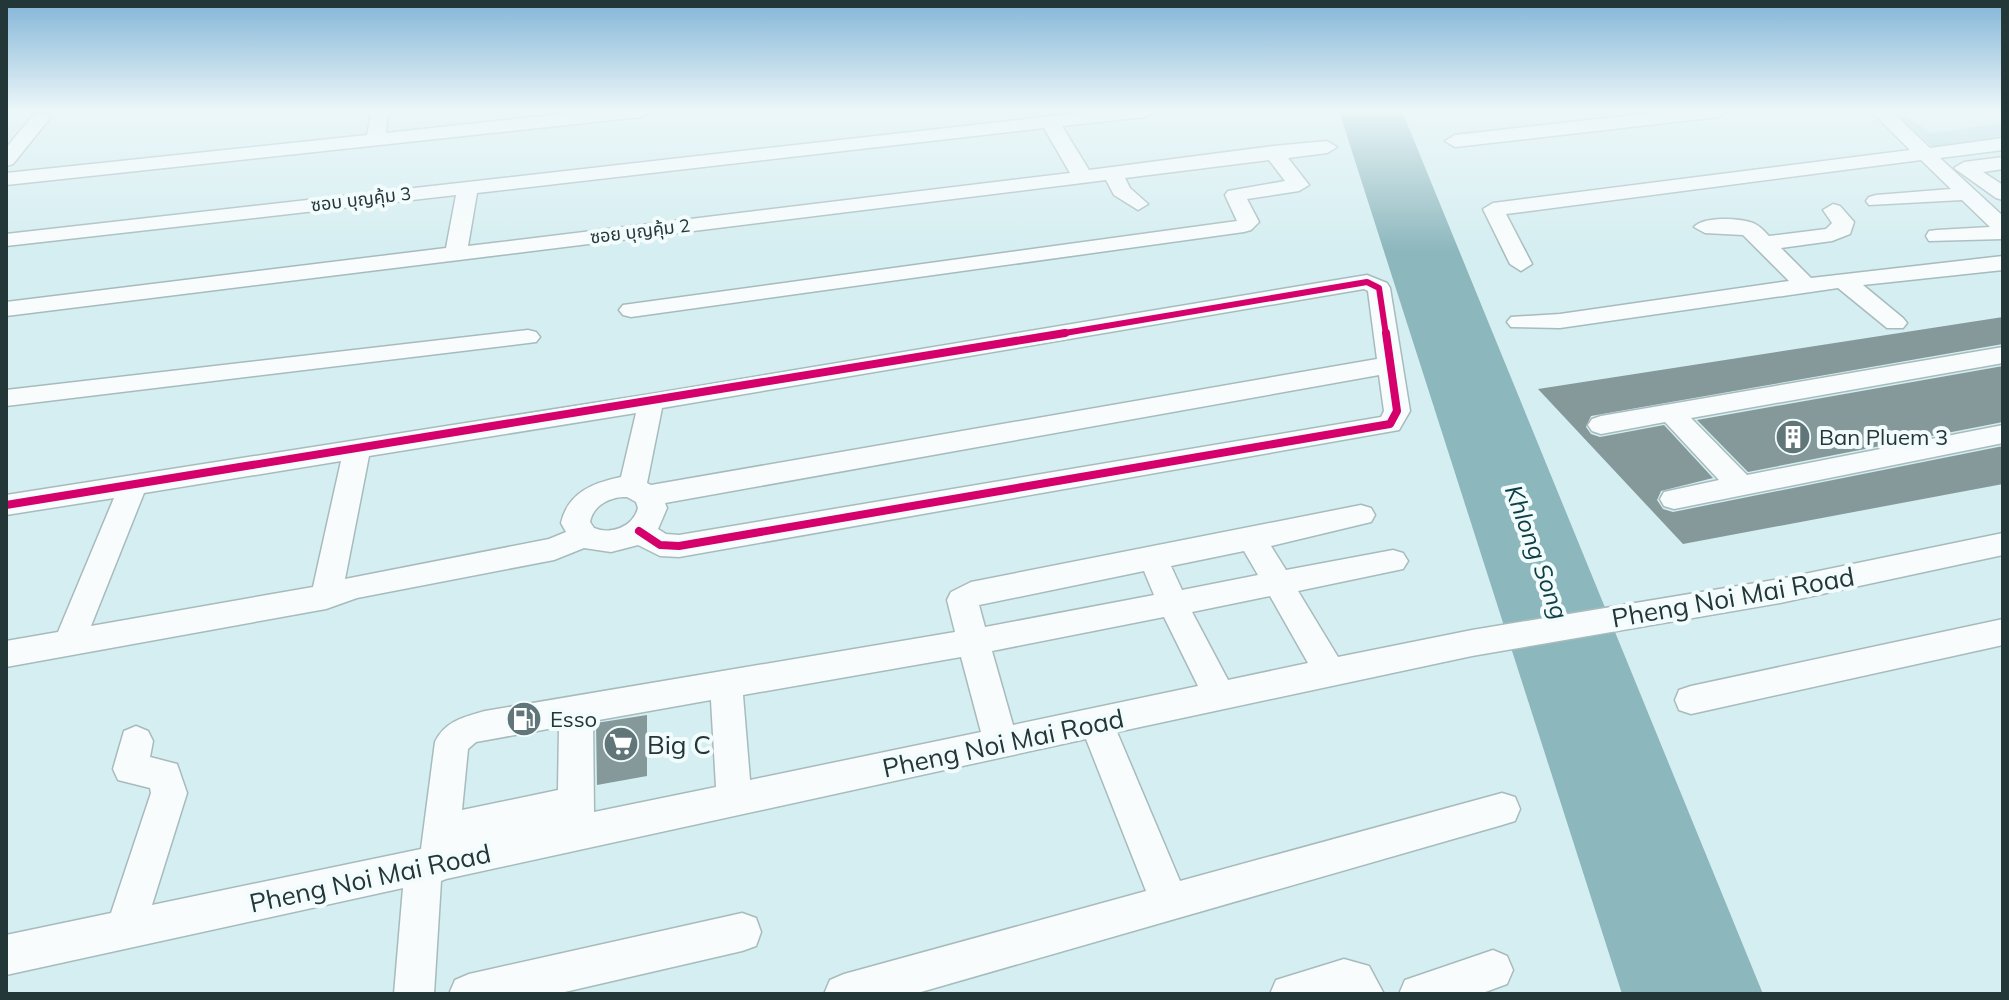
<svg xmlns="http://www.w3.org/2000/svg" width="2009" height="1000" viewBox="0 0 2009 1000" font-family="Mulish,'Noto Sans Thai',sans-serif">
<style>
.green{fill:#b5d9de}
.water{fill:#8cb7bd}
.building{fill:#85999b}
.lines{fill:none;stroke-linecap:round;stroke-linejoin:round}
.minor-casing{stroke:#a7bbbd;stroke-width:3}
.minor{fill:#f9fcfd;fill-rule:evenodd}
.cycleway-far1-casing{stroke:#f3fcfd;stroke-width:10}
.cycleway-casing{stroke:#f3fcfd;stroke-width:13}
.cycleway-far1{stroke:#d6006c;stroke-width:6}
.cycleway{stroke:#d6006c;stroke-width:8}
.labels{text-anchor:middle;dominant-baseline:central;stroke-width:8;stroke-linejoin:round;paint-order:stroke}
.far-street-label{font-size:18px;fill:#233638;stroke:#f3fcfd}
.poi-label{font-size:22px;fill:#233638;stroke:#f3fcfd;text-anchor:start}
.water-label{font-size:24px;font-style:italic;fill:#0d3f45;stroke:#f3fcfd}
.near-street-label{font-size:26px;fill:#233638;stroke:#f3fcfd}
.near-poi-label{font-size:26px;fill:#233638;stroke:#f3fcfd;text-anchor:start}
</style>
<rect width="100%" height="100%" fill="#d5eef1"/>
<polygon class="green" points="1892,111 1922,111 1904,114 1930,133 2003,123 2003,140 1936,150"/>
<polygon class="water" points="1339,111 1402,111 1763,994 1622,994"/>
<g class="building">
<polygon points="2003,317 2003,344 1591,416 1586,427 1591,434 1600,437 1664,425 1713,478 1661,491 1657,500 1663,509 1673,512 2003,446 2003,484 1683,544 1538,389"/>
<polygon points="2003,366 2003,422 1748,472 1697,420"/>
<polygon points="647,715 647,776 597,785 596,723"/>
</g>
<g class="lines">
<defs>
<g id="minor">
<polygon points="363,111 388,111 386,133 589,111 650,111 641,117 6,185 6,173 367,135 371,117"/>
<path d="M1097,111h58l-9,6 -84,9 27,44 184,-24 54,-5 10,6 -10,6 -39,5 21,27 -10,6 -52,8 12,23 -8,8 -7,2 -613,85 -8,-2 -4,-5 4,-5 614,-84 -12,-26 3,-4 57,-10 -16,-21 -144,18 5,10 18,16 -10,6 -24,-15 -8,-15 -1100,136v-14l440,-54 10,-53 -450,51v-12zM1044,128l26,45 -602,73 9,-53z"/>
<polygon points="1669,111 1727,111 1718,117 1455,147 1445,141 1455,135"/>
<polygon points="1871,111 1891,111 1930,148 2003,138 2003,150 1940,158 2003,216 2003,239 1929,241 1926,236 1929,231 1937,230 1990,227 1962,200 1869,205 1866,201 1869,197 1876,195 1951,189 1921,160 1506,214 1532,264 1521,271 1510,264 1483,209 1493,203 1910,150"/>
<polygon points="41,112 50,118 13,164 6,166 6,148 34,114"/>
<polygon points="2003,157 2003,169 1983,172 2003,185 2003,200 1996,198 1954,168 1964,162"/>
<path d="M1833,204l7,2 14,16 -4,12 -18,7 -51,7 30,30 192,-22v14l-140,15 40,33 4,5 -4,5h-16l-49,-40 -278,40 -49,-1 -4,-5 4,-5 49,-3 229,-33 -46,-46 -38,-2 -11,-6c10,-11 46,-9 59,-4 7,3 11,8 16,13l57,-7 6,-6 -9,-13z"/>
<path d="M1367,275l20,8 3,5 20,123 -11,19 -720,127 -19,-1 -22,-11 -27,7 -27,-4 -30,12 -197,38 -31,11 -320,58v-26l52,-9 56,-134 -108,17v-20l645,-101zM1364,289l4,2 9,68 -726,126 -4,-2 15,-75zM1379,375l5,36 -3,6 -702,118 -13,-1 -8,-5 9,-21 -2,-5zM636,413l-15,64c-29,6 -53,16 -60,46l5,9 -17,7 -204,40 24,-123zM341,461l-28,126 -222,39 53,-133zM627,497l9,5 2,6c-5,19 -27,27 -44,20l-4,-6c3,-17 21,-26 37,-25z"/>
<polygon points="528,330 536,332 540,337 536,342 6,406 6,390"/>
<polygon points="2003,347 2003,363 1691,418 1747,475 2003,425 2003,443 1674,509 1664,506 1660,499 1664,492 1719,480 1665,422 1601,434 1592,431 1588,425 1592,419 1601,416"/>
<path d="M1361,505l10,3 4,7 -4,7 -100,24 15,24 107,-20 10,3 5,8 -5,8 -105,22 40,66 134,-27 308,-51 223,-46v22l-223,48 -308,53 -355,76 63,149 322,-88 13,4 5,12 -5,12 -13,4 -588,169h-90l6,-14 14,-6 302,-83 -60,-152 -640,140 -5,2 -7,113h-40l9,-106 -397,87v-40l105,-22 40,-120 -1,-5 -32,-8 -5,-11 11,-38 12,-5 12,5 5,10 -3,16 27,7 10,29 -35,112 269,-56 14,-107c10,-21 29,-25 50,-31l470,-79 -8,-32 4,-8 20,-10zM1244,551l14,24 -76,15 -11,-24zM1144,571l10,24 -169,32 -6,-22zM1270,596l38,67 -80,17 -36,-68zM1164,617l34,69 -185,39 -21,-74zM961,657l20,75 -231,48 -7,-85zM711,700l5,87 -122,25 -1,-91zM559,727l-1,63 -96,20 6,-61 8,-7z"/>
<polygon points="2003,619 2003,645 1691,714 1679,710 1675,700 1679,690 1691,686"/>
<polygon points="742,913 756,918 761,932 756,946 742,951 556,994 449,994 455,980 469,974"/>
<polygon points="1493,950 1507,956 1513,970 1507,984 1480,994 1399,994 1405,980"/>
<polygon points="1344,959 1369,966 1384,994 1270,994 1276,980"/>
</g>
</defs>
<use href="#minor" class="minor-casing"/>
<use href="#minor" class="minor"/>
<defs>
<polyline id="cycleway-far1" points="1053,335 1367,282 1379,288 1386,335"/>
<g id="cycleway">
<polyline points="6,505 1065,333"/>
<polyline points="639,531 660,545 679,546 1390,424 1397,411 1386,333"/>
</g>
</defs>
<use href="#cycleway-far1" class="cycleway-far1-casing"/>
<use href="#cycleway" class="cycleway-casing"/>
<use href="#cycleway-far1" class="cycleway-far1"/>
<use href="#cycleway" class="cycleway"/>
</g>
<linearGradient id="sky" x2="0" y2="1"><stop stop-color="#83b5d7"/><stop offset="0.44" stop-color="#ecf7f9"/><stop offset="1" stop-color="#ecf7f9" stop-opacity="0"/></linearGradient>
<rect width="2009" height="251" fill="url(#sky)"/>
<defs>
<symbol id="building-disc" viewBox="-11 -11 22 22"><circle r="9.5" fill="#617679" stroke="#f3fcfd"/><path d="M-4-6H4V6H1V3H-1V6H-4ZM-2.5-4.3h1.7v1.8h-1.7ZM.8-4.3h1.7v1.8H.8ZM-2.5-1h1.7V.8h-1.7ZM.8-1h1.7V.8H.8Z" fill="#fff"/></symbol>
<symbol id="fuel-disc" viewBox="-11 -11 22 22"><circle r="9.5" fill="#617679" stroke="#f3fcfd"/><path d="M-5.5-6h7V0h2V4h1.3V-2.5L3-4.5l.8-.8L6-3V5H2.5V1h-1V6h-7ZM-4.2-4.7v3.2H.2V-4.7Z" fill="#fff"/></symbol>
<symbol id="supermarket-disc" viewBox="-11 -11 22 22"><circle r="9.5" fill="#617679" stroke="#f3fcfd"/><path d="M-6-5.5h2.5l.6 2H6L4.5 2H-2.5L-4.4-4H-6ZM-1.5 3.2a1.3 1.3 0 1 0 .1 0ZM3 3.2a1.3 1.3 0 1 0 .1 0Z" fill="#fff"/></symbol>
</defs>
<g fill-rule="evenodd">
<use href="#building-disc" x="1773" y="417" width="40" height="40"/>
<use href="#fuel-disc" x="504" y="699" width="40" height="40"/>
<use href="#supermarket-disc" x="601" y="724" width="40" height="40"/>
</g>
<g class="labels">
<g class="far-street-label">
<text transform="translate(361 199) rotate(-7)">ซอบ บุญคุ้ม 3</text>
<text transform="translate(640 231) rotate(-7)">ซอย บุญคุ้ม 2</text>
</g>
<g class="poi-label">
<text x="1819" y="437">Ban Pluem 3</text>
<text x="550" y="719">Esso</text>
</g>
<g class="water-label">
<text transform="translate(1537 552) rotate(70)">Khlong Song</text>
</g>
<g class="near-street-label">
<text transform="translate(1733 597) rotate(-10)">Pheng Noi Mai Road</text>
<text transform="translate(1003 743) rotate(-12)">Pheng Noi Mai Road</text>
<text transform="translate(370 878) rotate(-12)">Pheng Noi Mai Road</text>
</g>
<g class="near-poi-label">
<text x="647" y="744">Big C</text>
</g>
</g>
<rect width="2009" height="1000" fill="none" stroke="#233638" stroke-width="16"/>
</svg>
